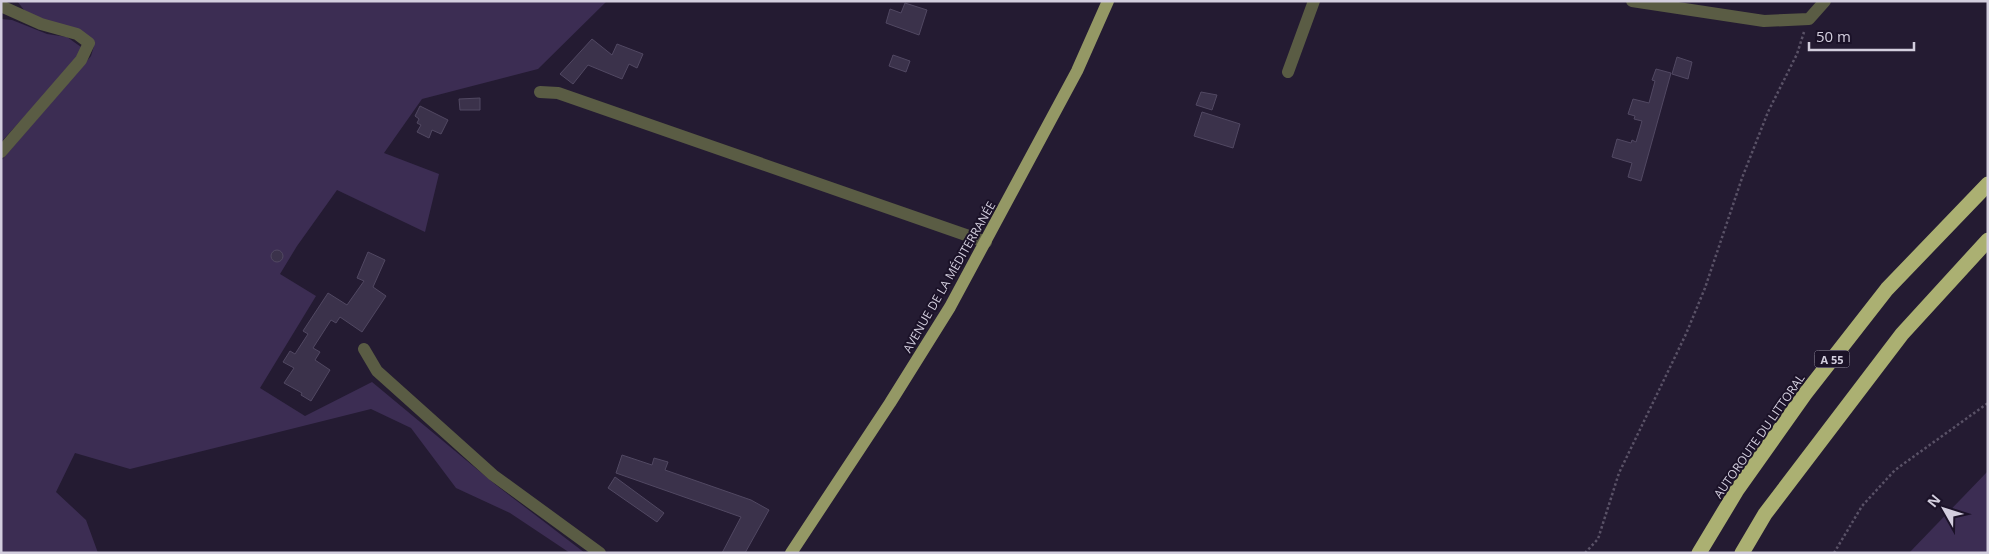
<svg xmlns="http://www.w3.org/2000/svg" width="1989" height="554" viewBox="0 0 1989 554" font-family="'Open Sans',sans-serif">
<style>
.green{fill:#3c2d53}
.building{fill:#3b324b;stroke:#514862}
.lines{fill:none;stroke-linecap:round;stroke-linejoin:round}
.path{stroke:#5a5267;stroke-width:2.5;stroke-dasharray:2.5 2.5;stroke-linecap:butt}
.minor{stroke:#5a5c44;stroke-width:12}
.major{stroke:#949865;stroke-width:12}
.highway{stroke:#abb072;stroke-width:15}
.labels{text-anchor:middle;dominant-baseline:central;stroke-width:4;stroke-linejoin:round;paint-order:stroke}
.shield{fill:#1b1228;stroke:#9c96a7;stroke-width:1}
.shield-label{font-size:11px;font-weight:bold;fill:#d3cede}
.street-label{font-size:12px;fill:#d3cede;stroke:#1b1228}
</style>
<rect width="100%" height="100%" fill="#241b32"/>
<g class="green">
<polygon points="17,1 607,1 538,69 422,99 384,153 439,174 425,232 337,190 297,246 280,274 316,296 260,388 305,416 372,382 496,485 585,553 570,553 510,513 456,488 411,428 371,409 130,469 75,453 56,492 86,520 98,553 1,553 1,161 91,56 94,46 28,15"/>
<polygon points="1,19 12,20 47,34 67,37 81,47 79,57 1,142"/>
<polygon points="1988,471 1988,553 1909,553"/>
</g>
<g class="building">
<polygon points="905,3 927,10 919,35 886,23 890,9 901,13"/>
<polygon points="592,39 612,55 617,44 643,54 637,68 629,64 622,79 588,65 573,84 560,74"/>
<polygon points="893,55 910,61 906,72 889,66"/>
<polygon points="1677,57 1692,62 1688,79 1672,74"/>
<polygon points="1656,69 1671,73 1641,181 1628,177 1632,163 1612,157 1617,139 1631,143 1632,140 1636,142 1642,121 1634,119 1635,116 1628,114 1633,99 1649,103 1655,81 1652,80"/>
<polygon points="1201,92 1217,95 1212,110 1196,105"/>
<polygon points="480,98 480,110 460,110 459,99"/>
<polygon points="420,106 448,120 441,134 432,130 429,138 417,132 421,125 417,123 419,119 415,116"/>
<polygon points="1202,112 1240,124 1233,148 1194,136"/>
<circle cx="277" cy="256" r="6"/>
<polygon points="368,252 385,260 373,287 386,296 362,332 340,317 336,323 331,320 313,348 320,352 315,360 330,370 311,401 301,395 302,393 284,383 294,368 283,362 290,351 295,354 308,334 303,331 328,293 347,305 364,281 357,278"/>
<polygon points="622,455 652,465 654,458 668,462 665,470 751,500 769,510 745,553 722,553 741,517 616,473"/>
<polygon points="615,477 664,513 657,522 608,488"/>
</g>
<g class="lines">
<g class="path">
<polyline points="1585,553 1598,539 1619,473 1686,334 1705,288 1742,178 1768,112 1797,54 1804,32"/>
<polyline points="1834,553 1862,506 1895,470 1988,403"/>
</g>
<g class="minor">
<polyline points="1632,1 1764,21 1809,19 1825,1"/>
<polyline points="1,6 41,24 77,34 89,43 81,60 1,152"/>
<polyline points="1288,72 1314,1"/>
<polyline points="540,92 558,93 986,242"/>
<polyline points="364,349 377,371 493,475 600,553"/>
</g>
<polyline class="major" points="791,553 890,403 950,307 1077,71 1108,1"/>
<g class="highway">
<polyline points="1699,553 1737,490 1805,394 1887,289 1988,184"/>
<polyline points="1742,553 1765,514 1902,334 1988,240"/>
</g>
</g>
<g class="labels">
<rect class="shield" x="1814.5" y="350.5" width="35" height="17" rx="4"/>
<g class="shield-label">
<text x="1832" y="359">A 55</text>
</g>
<g class="street-label">
<text transform="translate(949 277) rotate(-60)">AVENUE DE LA MÉDITERRANÉE</text>
<text transform="translate(1759 436) rotate(-55)">AUTOROUTE DU LITTORAL</text>
</g>
</g>
<rect width="1989" height="554" fill="none" stroke="#d3cede" stroke-width="5"/>
<g transform="translate(1944 509) rotate(309)" stroke="#1b1228" stroke-width="4" paint-order="stroke">
<path d="M0-4L9 19L0 12L-9 19Z" fill="#d3cede"/>
<text y="-8" font-size="14" font-weight="bold" text-anchor="middle" fill="#d3cede">N</text>
</g>
<path d="M1809 42v8h105v-8" fill="none" stroke="#d3cede" stroke-width="2.5"/>
<text x="1816" y="42" font-size="15" fill="#d3cede" stroke="#1b1228" stroke-width="4" paint-order="stroke">50 m</text>
</svg>
